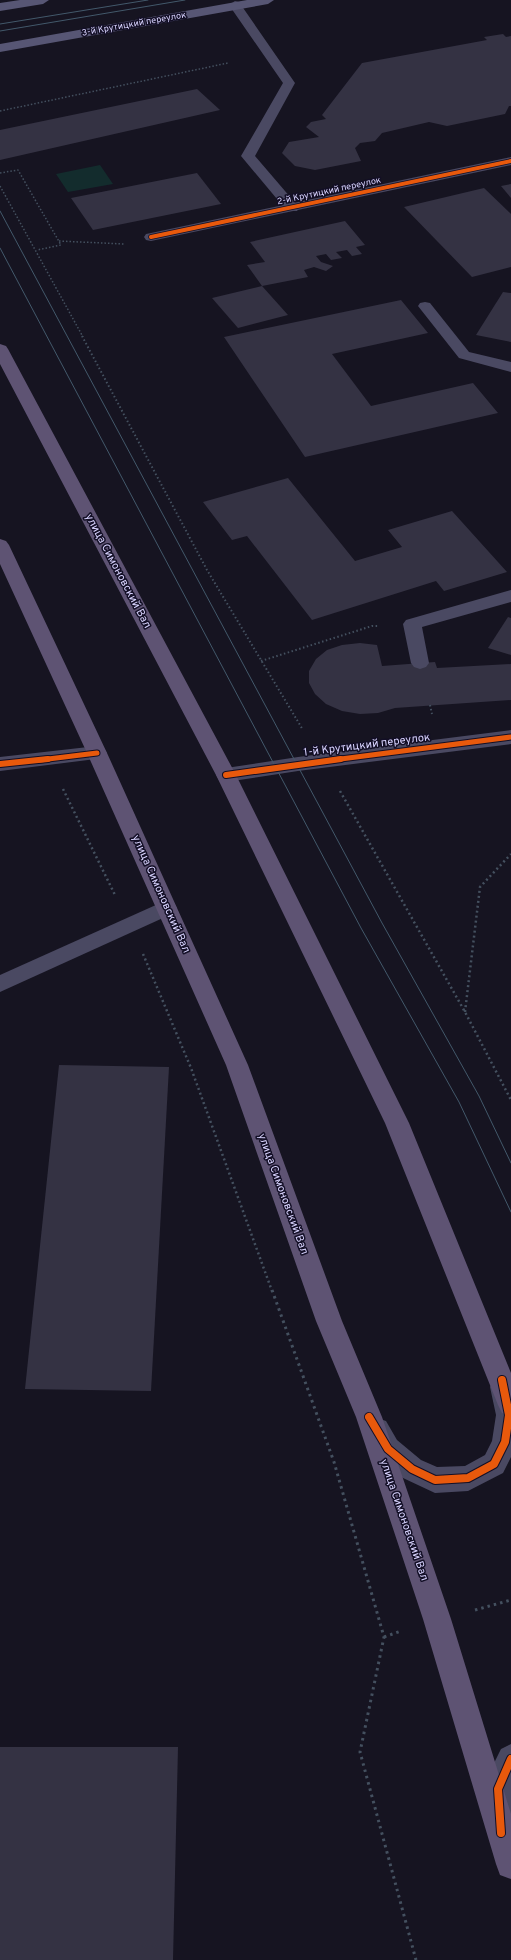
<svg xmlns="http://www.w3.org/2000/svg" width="511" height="1960" viewBox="0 0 511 1960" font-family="Overpass,sans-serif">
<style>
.green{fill:#132c2d}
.building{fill:#343243}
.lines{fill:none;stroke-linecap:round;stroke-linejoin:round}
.path-far3{stroke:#44505f;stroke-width:1.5;stroke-dasharray:1.5 2;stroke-linecap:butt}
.path-far2{stroke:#44505f;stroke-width:2;stroke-dasharray:1.5 2.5;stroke-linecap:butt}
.path-far1{stroke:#44505f;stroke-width:2.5;stroke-dasharray:2 3;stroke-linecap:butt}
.path{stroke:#44505f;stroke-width:3;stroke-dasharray:2.5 4;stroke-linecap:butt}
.lane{fill:#4a4962;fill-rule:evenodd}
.street{fill:#4a4962;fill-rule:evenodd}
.secondary{fill:#575674;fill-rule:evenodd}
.primary{fill:#5e5373;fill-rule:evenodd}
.tram{stroke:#43596b;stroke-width:1}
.cycleway-far3-casing{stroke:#130f26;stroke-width:5.5}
.cycleway-far2-casing{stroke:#130f26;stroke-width:7}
.cycleway-far1-casing{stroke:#130f26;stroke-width:8}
.cycleway-casing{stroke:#130f26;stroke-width:10}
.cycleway-far3{stroke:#e8590c;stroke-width:4}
.cycleway-far2{stroke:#e8590c;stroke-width:5}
.cycleway-far1{stroke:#e8590c;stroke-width:6}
.cycleway{stroke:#e8590c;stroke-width:8}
.labels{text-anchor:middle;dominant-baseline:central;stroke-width:3;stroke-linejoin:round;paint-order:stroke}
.far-street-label{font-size:9px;fill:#d9d4ff;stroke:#130f26}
.street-label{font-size:11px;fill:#d9d4ff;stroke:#130f26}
</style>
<rect width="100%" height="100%" fill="#161421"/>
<polygon class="green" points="100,165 113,184 68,192 56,174"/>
<g class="building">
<polygon points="503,34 506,37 511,36 511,106 509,106 505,114 447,126 429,122 382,133 375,141 360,143 355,148 361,161 315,170 295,166 282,153 289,142 319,137 306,127 311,122 326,119 322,115 362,63 487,40 484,37"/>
<polygon points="197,89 220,110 0,160 0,130"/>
<polygon points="197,173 221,204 93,230 71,198"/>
<polygon points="511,184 511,198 501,186"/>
<polygon points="484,188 511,214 511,267 472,277 404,207"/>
<polygon points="345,221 365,245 356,247 362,254 352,256 347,250 336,252 342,258 331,260 326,254 316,256 321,262 333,266 326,271 314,267 304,270 308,277 262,286 247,265 265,262 250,242"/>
<polygon points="262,286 288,315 238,328 212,298"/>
<polygon points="503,292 511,293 511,342 476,335"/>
<polygon points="401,300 428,333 332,354 371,406 473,383 498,413 305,457 224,337"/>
<polygon points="288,478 355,561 402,547 388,530 452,511 507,572 444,591 436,581 312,620 247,536 232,540 203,502"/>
<polygon points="508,617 511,618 511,655 488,648"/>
<polygon points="360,643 377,645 382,666 435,662 437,668 511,664 511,700 395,708 378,713 360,714 342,711 326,704 315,694 309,683 309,671 316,659 327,650 342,645"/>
<polygon points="59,1065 169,1067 151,1391 25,1389"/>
<polygon points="0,1747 178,1747 173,1960 0,1960"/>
</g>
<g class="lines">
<g class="path-far3">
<polyline points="0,111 228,63"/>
<polyline points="0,173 18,170 61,245 37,250"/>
<polyline points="0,186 83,337"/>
<polyline points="59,241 124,244"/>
</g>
<g class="path-far2">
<polyline points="82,336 207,570 303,730"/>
<polyline points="261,661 372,626 379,626"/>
<polyline points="430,705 432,714"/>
</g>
<g class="path-far1">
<polyline points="63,789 115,895"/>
<polyline points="340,791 465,1012 511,1100"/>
<polyline points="143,954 191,1068 272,1291"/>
<polyline points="465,1012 480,887 511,854"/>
</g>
<g class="path">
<polyline points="272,1290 334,1462 384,1637 360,1752 416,1960"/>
<polyline points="475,1610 511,1600"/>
<polyline points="384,1637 401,1631"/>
</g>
<g class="lane">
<polygon points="235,1 239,2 295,83 255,156 297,205 299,208 297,211 287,211 241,156 283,83 229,5"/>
<polygon points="425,302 430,303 469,352 511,362 511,372 459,358 418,306 420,303"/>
<polygon points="511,590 511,602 422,627 429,663 426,667 420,669 414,667 411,663 403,624 406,620"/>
<polygon points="167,900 174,903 177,908 174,913 0,992 0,975"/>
</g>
<g class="street">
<polygon points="511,157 511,165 151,241 146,240 144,237 146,234 151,233"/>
<polygon points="511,730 511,744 298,771 226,782 219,780 216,775 219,770 226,768 298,757"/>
<polygon points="97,746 104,748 107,753 104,758 0,771 0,757"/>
<polygon points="503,1375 511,1378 511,1457 503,1473 468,1491 435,1493 403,1478 379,1458 364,1430 368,1421 377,1418 386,1421 397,1440 421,1460 437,1467 465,1466 485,1455 492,1441 496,1415 490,1387 494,1379"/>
<path d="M511,1744v77l-11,5 -11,-4c-12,-31 -1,-46 12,-73z"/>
</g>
<g class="secondary">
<polygon points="20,0 49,0 43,4 0,11 0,3"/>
<polygon points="247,0 274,0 268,4 0,52 0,44"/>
</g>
<g class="primary">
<polygon points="0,344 6,346 8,349 236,775 409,1123 511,1373 511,1417 502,1413 498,1405 385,1123 216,775 0,364"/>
<polygon points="0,539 6,541 9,545 107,753 248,1065 342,1321 382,1417 451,1619 511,1814 511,1879 500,1875 496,1864 423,1619 356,1417 316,1321 226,1065 87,753 0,564"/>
</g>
<g class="tram">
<polyline points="0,24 148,0"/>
<polyline points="0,31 185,0"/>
<polyline points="0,211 382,923 479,1096 511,1163"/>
<polyline points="0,248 361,928 459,1102 511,1212"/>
</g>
<defs>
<polyline id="cycleway-far3" points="151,237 511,161"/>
<g id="cycleway-far2">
<polyline points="40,760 97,753"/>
<polyline points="333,760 511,737"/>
</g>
<g id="cycleway-far1">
<polyline points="0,764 48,759"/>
<polyline points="226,775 341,759"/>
</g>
<g id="cycleway">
<polyline points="369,1417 388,1449 412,1469 435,1480 468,1478 494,1464 505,1442 509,1415 502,1380"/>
<polyline points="501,1833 498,1789 511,1759"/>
</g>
</defs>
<use href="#cycleway-far3" class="cycleway-far3-casing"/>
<use href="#cycleway-far2" class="cycleway-far2-casing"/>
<use href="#cycleway-far1" class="cycleway-far1-casing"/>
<use href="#cycleway" class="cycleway-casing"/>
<use href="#cycleway-far3" class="cycleway-far3"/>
<use href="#cycleway-far2" class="cycleway-far2"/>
<use href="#cycleway-far1" class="cycleway-far1"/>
<use href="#cycleway" class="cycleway"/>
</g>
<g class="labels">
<g class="far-street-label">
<text transform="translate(134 24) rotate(-10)">3-й Крутицкий переулок</text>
<text transform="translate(329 191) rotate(-12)">2-й Крутицкий переулок</text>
</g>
<g class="street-label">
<text transform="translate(118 571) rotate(62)">улица Симоновский Вал</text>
<text transform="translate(367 745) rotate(-7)">1-й Крутицкий переулок</text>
<text transform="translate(161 894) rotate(66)">улица Симоновский Вал</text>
<text transform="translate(283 1194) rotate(70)">улица Симоновский Вал</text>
<text transform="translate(404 1520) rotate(71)">улица Симоновский Вал</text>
</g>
</g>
</svg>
